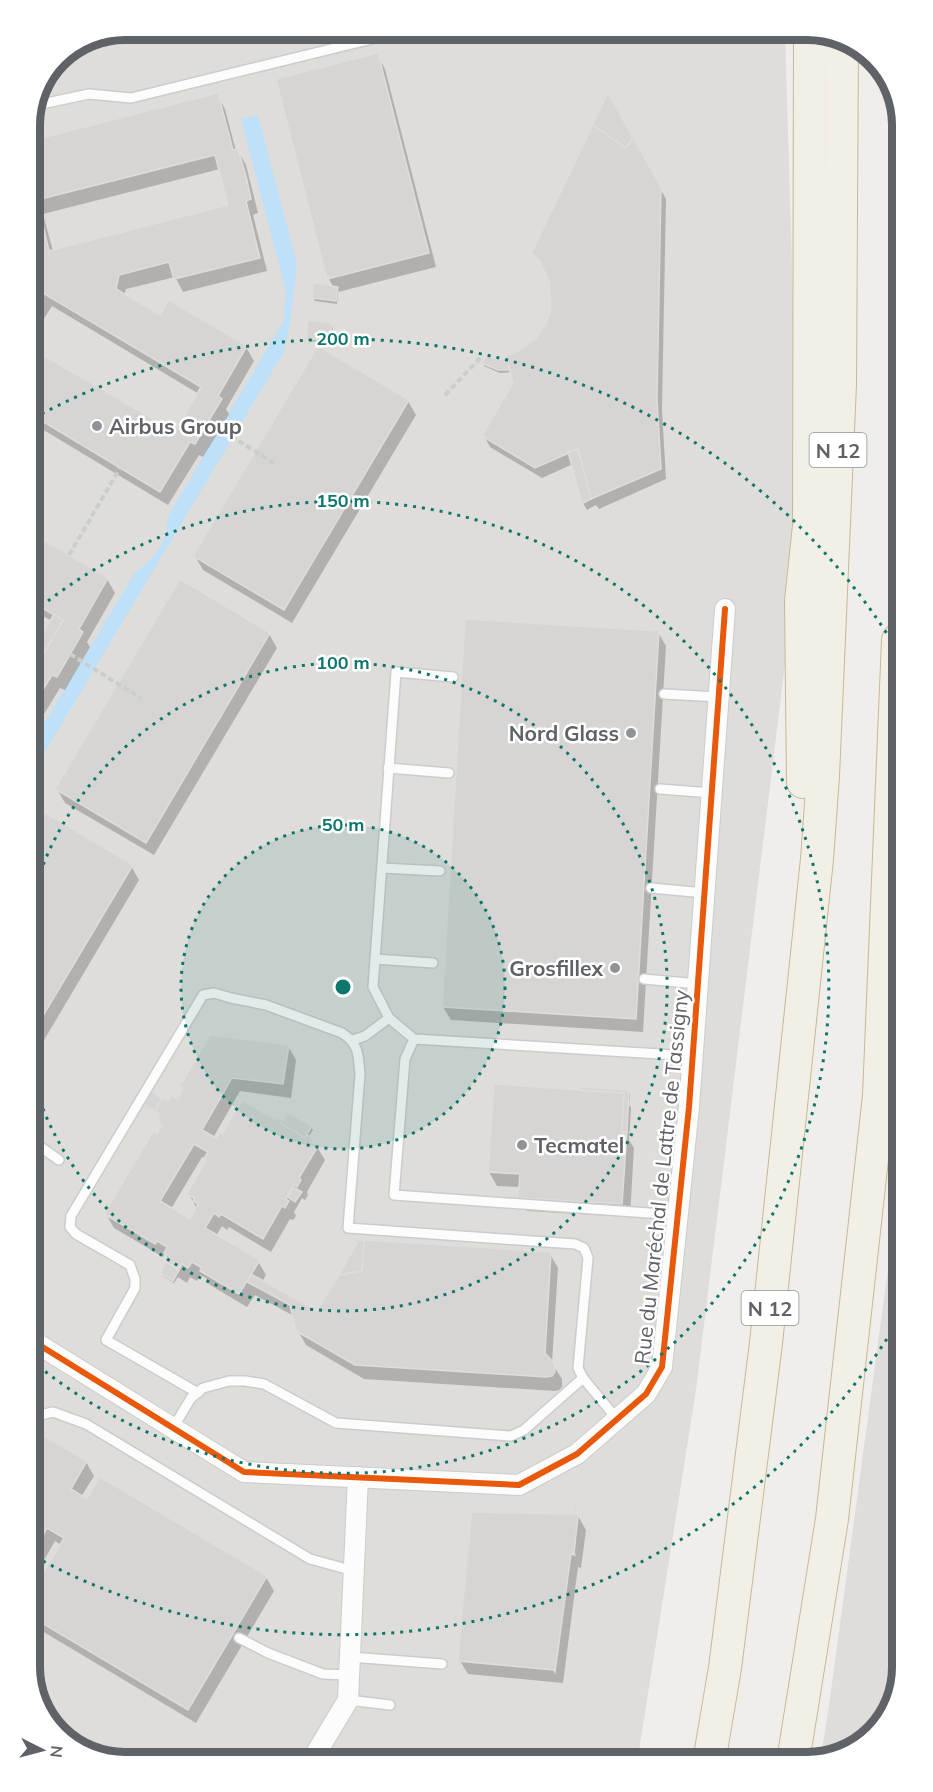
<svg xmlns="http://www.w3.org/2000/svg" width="933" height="1792" viewBox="0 0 933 1792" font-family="Mulish,sans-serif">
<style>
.industrial{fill:#dfddda}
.water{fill:#bfe0f9}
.shadow{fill:#0003;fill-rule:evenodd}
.building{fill:#d6d5d3;stroke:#deddd9;stroke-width:1.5;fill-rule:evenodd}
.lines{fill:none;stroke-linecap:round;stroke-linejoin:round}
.service-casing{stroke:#cbcccc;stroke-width:12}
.minor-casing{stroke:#cbcccc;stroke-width:22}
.trunk-casing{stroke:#c8b996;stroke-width:34}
.path{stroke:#cacfcc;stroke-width:4;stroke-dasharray:6 3;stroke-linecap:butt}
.service{stroke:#fdfcfc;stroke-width:9}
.minor{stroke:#fdfcfc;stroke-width:20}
.trunk{stroke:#f2f0e6;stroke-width:32}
.cycleway-casing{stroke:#fff;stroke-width:10}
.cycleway{stroke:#e8590c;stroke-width:6}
.ring{fill:none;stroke:#0f766e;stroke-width:3;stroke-dasharray:3 6}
.poi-dot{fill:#919496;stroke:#fff;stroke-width:2}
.labels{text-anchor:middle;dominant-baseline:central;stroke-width:5;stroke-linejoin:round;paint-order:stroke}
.shield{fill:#fff;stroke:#8f9295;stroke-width:1.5}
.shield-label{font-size:20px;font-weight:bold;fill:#5f6368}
.poi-label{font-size:21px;font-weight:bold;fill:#5f6368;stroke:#fff;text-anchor:start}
.street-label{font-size:21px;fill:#5f6368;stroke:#fff}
.rim{fill:none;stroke:#5f6368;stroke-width:8}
.centre{fill:#0f766e;stroke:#fff;stroke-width:3}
.ring-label{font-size:18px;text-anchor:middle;font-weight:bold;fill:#0f766e;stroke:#fff;stroke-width:5;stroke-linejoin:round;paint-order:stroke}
</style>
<rect width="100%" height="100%" fill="#efeeea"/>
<g class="industrial">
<polygon points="126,30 785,30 796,401 796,574 696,1390 638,1757 120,1762 72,1746 37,1703 30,120 58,58"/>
<polygon points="901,1173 903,1667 887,1719 844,1755 821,1755 828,1713"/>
</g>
<path class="water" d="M258,115l39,149 -7,60 -6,28 -251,420v-30l101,-168c17,-15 36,-31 33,-56l116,-196 3,-30 -45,-173z"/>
<g class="shadow">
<polygon points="126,30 141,30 102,40"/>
<polygon points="377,55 385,69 436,267 338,292 337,304 315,301 313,298 334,288 329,279 278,80"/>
<path d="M217,95l8,14 11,42h2l8,14 12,48 -5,2 14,56 -84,21 -8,-15 -49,12 -2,7 37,21 85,30 8,14 -28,48 3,5 -13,22 -13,21 -4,-2 -31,50 -136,-82 -1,-74 144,85 24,-40 -147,-88 -21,33 -1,-197zM220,169l10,37 -177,45 -10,-37z"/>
<polygon points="608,97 666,199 662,410 666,479 599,509 596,505 587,510 583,503 573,464 542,478 490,447 484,436 515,383 512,372 500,373 484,366 483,363 506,362 537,340 547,324 553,303 549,276 533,252"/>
<polygon points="331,325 333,328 331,344 309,341 307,338"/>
<polygon points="408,401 416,415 292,623 203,570 195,556"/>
<polygon points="32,535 107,579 115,593 87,642 90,647 65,690 60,688 33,732 33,653 52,621 32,610"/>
<polygon points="180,581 269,634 277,648 154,855 65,803 57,789"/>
<polygon points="658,632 666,646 643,1032 451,1020 443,1007"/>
<polygon points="33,828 131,866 139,880 34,1057"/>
<path d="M288,1046l8,14 -5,38 -51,-7 -27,47 3,2 59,-18 36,5 2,3 -5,7 9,10 8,13 -18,32 1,3 -3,5 -3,-2 -8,14 2,4 -3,4 -3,-1 -19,33 -42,-25 -2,3 -5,-4 -6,10 42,25 8,14 -4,7 55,31 233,-59 8,14 -6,95 10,16v8l-3,3 -4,1 -191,-12 -58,-34 -8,-14 -4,-15 -39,-21 -8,12 -37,-22 -4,-7 -6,-3 -3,6 -7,-4 -3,6 -9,-6 -4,6 -11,-7 -2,-3 8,-13 -4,-7 -2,4 -49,-29 -8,-14 57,-87 -4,-7 1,-3 -2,-4 -11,-6 -2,-3 23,-1 10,-2 6,-11 -2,-4zM202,1157l6,4 -19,33 8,15 -7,12 -19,-12z"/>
<polygon points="628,1091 630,1094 629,1105 631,1108 629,1140 634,1148 630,1217 527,1211 519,1197 520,1187 497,1186 489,1172"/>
<polygon points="38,1434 86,1462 94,1476 81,1497 266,1577 274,1591 196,1723 37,1628 37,1586 61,1545 55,1541 39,1569 37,1568 36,1436"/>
<polygon points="578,1516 586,1530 581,1568 578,1567 563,1683 468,1674 460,1661"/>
</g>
<g class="building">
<polygon points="378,53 429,253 327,279 276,79"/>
<path d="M218,93l15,57 5,-1 8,27 5,23 -5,2 14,57 -86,21 -5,-17 -50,13 -3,14 44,26 9,-15 78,46 -29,50 4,3 -14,23 -13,22 -5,-2 -30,50 -128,-77 -1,-67 144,84 26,-45 -158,-94 -12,20 -1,-172zM215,155l13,50 -179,46 -12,-51z"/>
<polygon points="608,93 633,138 626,148 593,125"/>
<polygon points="593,125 626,148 633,138 661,187 657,399 661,469 591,499 578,449 568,452 569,453 535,468 482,436 513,383 506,356 520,350 536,339 546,323 550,312 551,303 549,281 540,262 532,252"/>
<polygon points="314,283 338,287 336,301 312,298"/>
<polygon points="308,320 332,323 330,342 306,338"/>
<polygon points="318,346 409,400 284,610 193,556"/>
<polygon points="488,356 496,359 507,360 510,370 498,370 481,363"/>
<polygon points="578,449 591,499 582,504 568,452"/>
<polygon points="32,533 108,578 79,629 83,632 57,677 52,675 33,706 33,662 37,665 63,620 32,602"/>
<polygon points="180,579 270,633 146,843 55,789"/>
<polygon points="54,614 63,620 37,665 33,662 33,650"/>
<polygon points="465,619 659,631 636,1019 442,1007"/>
<polygon points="42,811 133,865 34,1031 33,825"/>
<path d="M210,1035l79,10 -6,39 -51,-6 -30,52 14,8 3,-5 3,1 20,-34 33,20 2,-3 6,3 -2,3 24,15 2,-3 5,3 -2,3 8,5 -19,32 2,2 -4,7 -3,-2 -8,14 3,2 -4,7 -3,-2 -19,33 -42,-25 -2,3 -5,-4 -9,15 55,32 -21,34 -39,-23 2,-3 -10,-6 -4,6 -6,-4 -3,6 -13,-8 4,-5 -6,-4 3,-6 -10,-6 -2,3 -51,-30 49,-82 4,2 6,-10 -6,-4 3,-6 -5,-3 7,-13 6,3 3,-6 7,4 5,-11 -3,-2zM194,1144l14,8 -4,6 3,1 -20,35 7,4 -1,3 5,3 -8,15 -30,-18z"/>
<polygon points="494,1084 624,1093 622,1132 627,1132 622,1204 518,1198 520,1174 488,1172"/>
<polygon points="580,1087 629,1090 627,1132 622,1132 624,1093 580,1090"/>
<polygon points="151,1091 162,1098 155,1111 144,1104"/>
<polygon points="287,1112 312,1126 305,1138 281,1123"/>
<polygon points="293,1187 302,1192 295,1202 288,1197"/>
<polygon points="359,1240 364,1240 362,1271 339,1275"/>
<polygon points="364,1240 551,1252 545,1353 554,1363 555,1372 552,1376 546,1377 355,1365 296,1331 290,1305 247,1282 251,1274 317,1311 339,1275 362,1271"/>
<polygon points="166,1262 179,1270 173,1281 160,1273"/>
<polygon points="37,1432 87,1461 71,1489 87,1499 100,1477 267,1576 188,1710 37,1620 37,1583 64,1538 47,1528 37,1546"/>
<polygon points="575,1501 577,1501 575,1514 580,1515 580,1516 578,1516 574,1553 575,1555 571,1554 555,1672 554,1670 458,1661 467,1557 466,1557 468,1556 471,1514 470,1512 573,1514"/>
<polygon points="470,1514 471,1514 468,1556 466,1555"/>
</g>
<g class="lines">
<defs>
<g id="service">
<polyline points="37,105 89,94 131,98 409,30"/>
<polyline points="453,677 396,672 373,987 389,1018 414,1039 693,1056"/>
<polyline points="664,694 719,697"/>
<polyline points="388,768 449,773"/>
<polyline points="660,789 712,793"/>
<polyline points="382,868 440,871"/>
<polyline points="651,888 705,893"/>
<polyline points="375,959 433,963"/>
<polyline points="644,979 698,984"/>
<polyline points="414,1039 405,1059 394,1195 677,1215"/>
<polyline points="353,1040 365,1036 389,1018"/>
<polyline points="35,1143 59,1160"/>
<path d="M198,1393l-92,-53 29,-52v-9l-5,-14 -54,-31 -6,-7 1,-11 132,-221 11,-2 17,5 35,7 76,28c17,11 16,21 18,41l-12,154 227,16 9,4 4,10 -10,110 5,10 34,41"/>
<polyline points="36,1416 53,1412 86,1424 310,1559 354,1571"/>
<polyline points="173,1428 191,1398 203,1388 229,1381 245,1381 264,1384 336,1423 511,1436 524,1430 583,1378"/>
<polyline points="239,1638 268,1653 323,1674 349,1675"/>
<polyline points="350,1657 442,1664"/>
<polyline points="348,1700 390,1705"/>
</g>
<g id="minor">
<polyline points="36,1343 244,1472 519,1485 577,1454 646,1394 662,1367 689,1107 725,609"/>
<polyline points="312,1760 348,1700 358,1477"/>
</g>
<g id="trunk">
<polyline points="803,782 801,601 809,526 810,30"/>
<polyline points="794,1755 832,1519 879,1096 898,640"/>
<polyline points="710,1756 725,1668 766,1343 817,859 823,776 840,384 842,41"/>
</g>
</defs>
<use href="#service" class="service-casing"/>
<use href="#minor" class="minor-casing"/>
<use href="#trunk" class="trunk-casing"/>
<g class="path">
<polyline points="283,30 298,43"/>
<polyline points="115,34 133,30"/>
<polyline points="445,395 481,357"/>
<polyline points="208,422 277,465"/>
<polyline points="69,555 120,468"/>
<polyline points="70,654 141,698"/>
</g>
<use href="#service" class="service"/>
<use href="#minor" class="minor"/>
<use href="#trunk" class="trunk"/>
<defs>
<polyline id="cycleway" points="36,1343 244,1472 519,1485 577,1454 646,1394 662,1367 689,1107 725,609"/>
</defs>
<use href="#cycleway" class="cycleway-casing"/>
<use href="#cycleway" class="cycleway"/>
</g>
<circle cx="343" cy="987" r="162" fill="#0f766e" fill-opacity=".12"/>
<g class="ring">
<circle cx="343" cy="987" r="162"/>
<path d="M34 890A324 324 0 1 1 35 1087"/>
<path d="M34 612A486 486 0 1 1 37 1365"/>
<path d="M901 1316A648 648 0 0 1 39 1559M34 418A648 648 0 0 1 896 648"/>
</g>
<g class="poi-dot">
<circle cx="97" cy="426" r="6"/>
<circle cx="631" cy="733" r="6"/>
<circle cx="615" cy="968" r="6"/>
<circle cx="522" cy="1145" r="6"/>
</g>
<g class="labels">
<g class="shield">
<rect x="809.5" y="433" width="57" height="34" rx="4.5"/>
<rect x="741.5" y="1291" width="57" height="34" rx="4.5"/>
</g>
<g class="shield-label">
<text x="838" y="450">N 12</text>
<text x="770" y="1308">N 12</text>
</g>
<g class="poi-label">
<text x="109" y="426">Airbus Group</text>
<text x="619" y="733" text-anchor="end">Nord Glass</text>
<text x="603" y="968" text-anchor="end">Grosfillex</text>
<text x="534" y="1145">Tecmatel</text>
</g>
<g class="street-label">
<text transform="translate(661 1177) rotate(-84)">Rue du Maréchal de Lattre de Tassigny</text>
</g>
</g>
<path d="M0 0H933V1792H0ZM125 40H807A85 85 0 0 1 892 125V1667A85 85 0 0 1 807 1752H125A85 85 0 0 1 40 1667V125A85 85 0 0 1 125 40Z" fill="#fff" fill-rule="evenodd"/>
<path class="rim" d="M125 40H807A85 85 0 0 1 892 125V1667A85 85 0 0 1 807 1752H125A85 85 0 0 1 40 1667V125A85 85 0 0 1 125 40Z"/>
<circle cx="343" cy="987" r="9" class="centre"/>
<g class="ring-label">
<text x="343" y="345">200 m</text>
<text x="343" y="507">150 m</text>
<text x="343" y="669">100 m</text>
<text x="343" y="831">50 m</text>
</g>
<g transform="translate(42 1750) rotate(96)" stroke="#ffffff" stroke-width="4.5" paint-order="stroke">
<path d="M0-4.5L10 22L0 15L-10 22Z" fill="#5f6368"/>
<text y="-9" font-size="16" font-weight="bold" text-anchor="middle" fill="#5f6368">N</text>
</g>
</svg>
